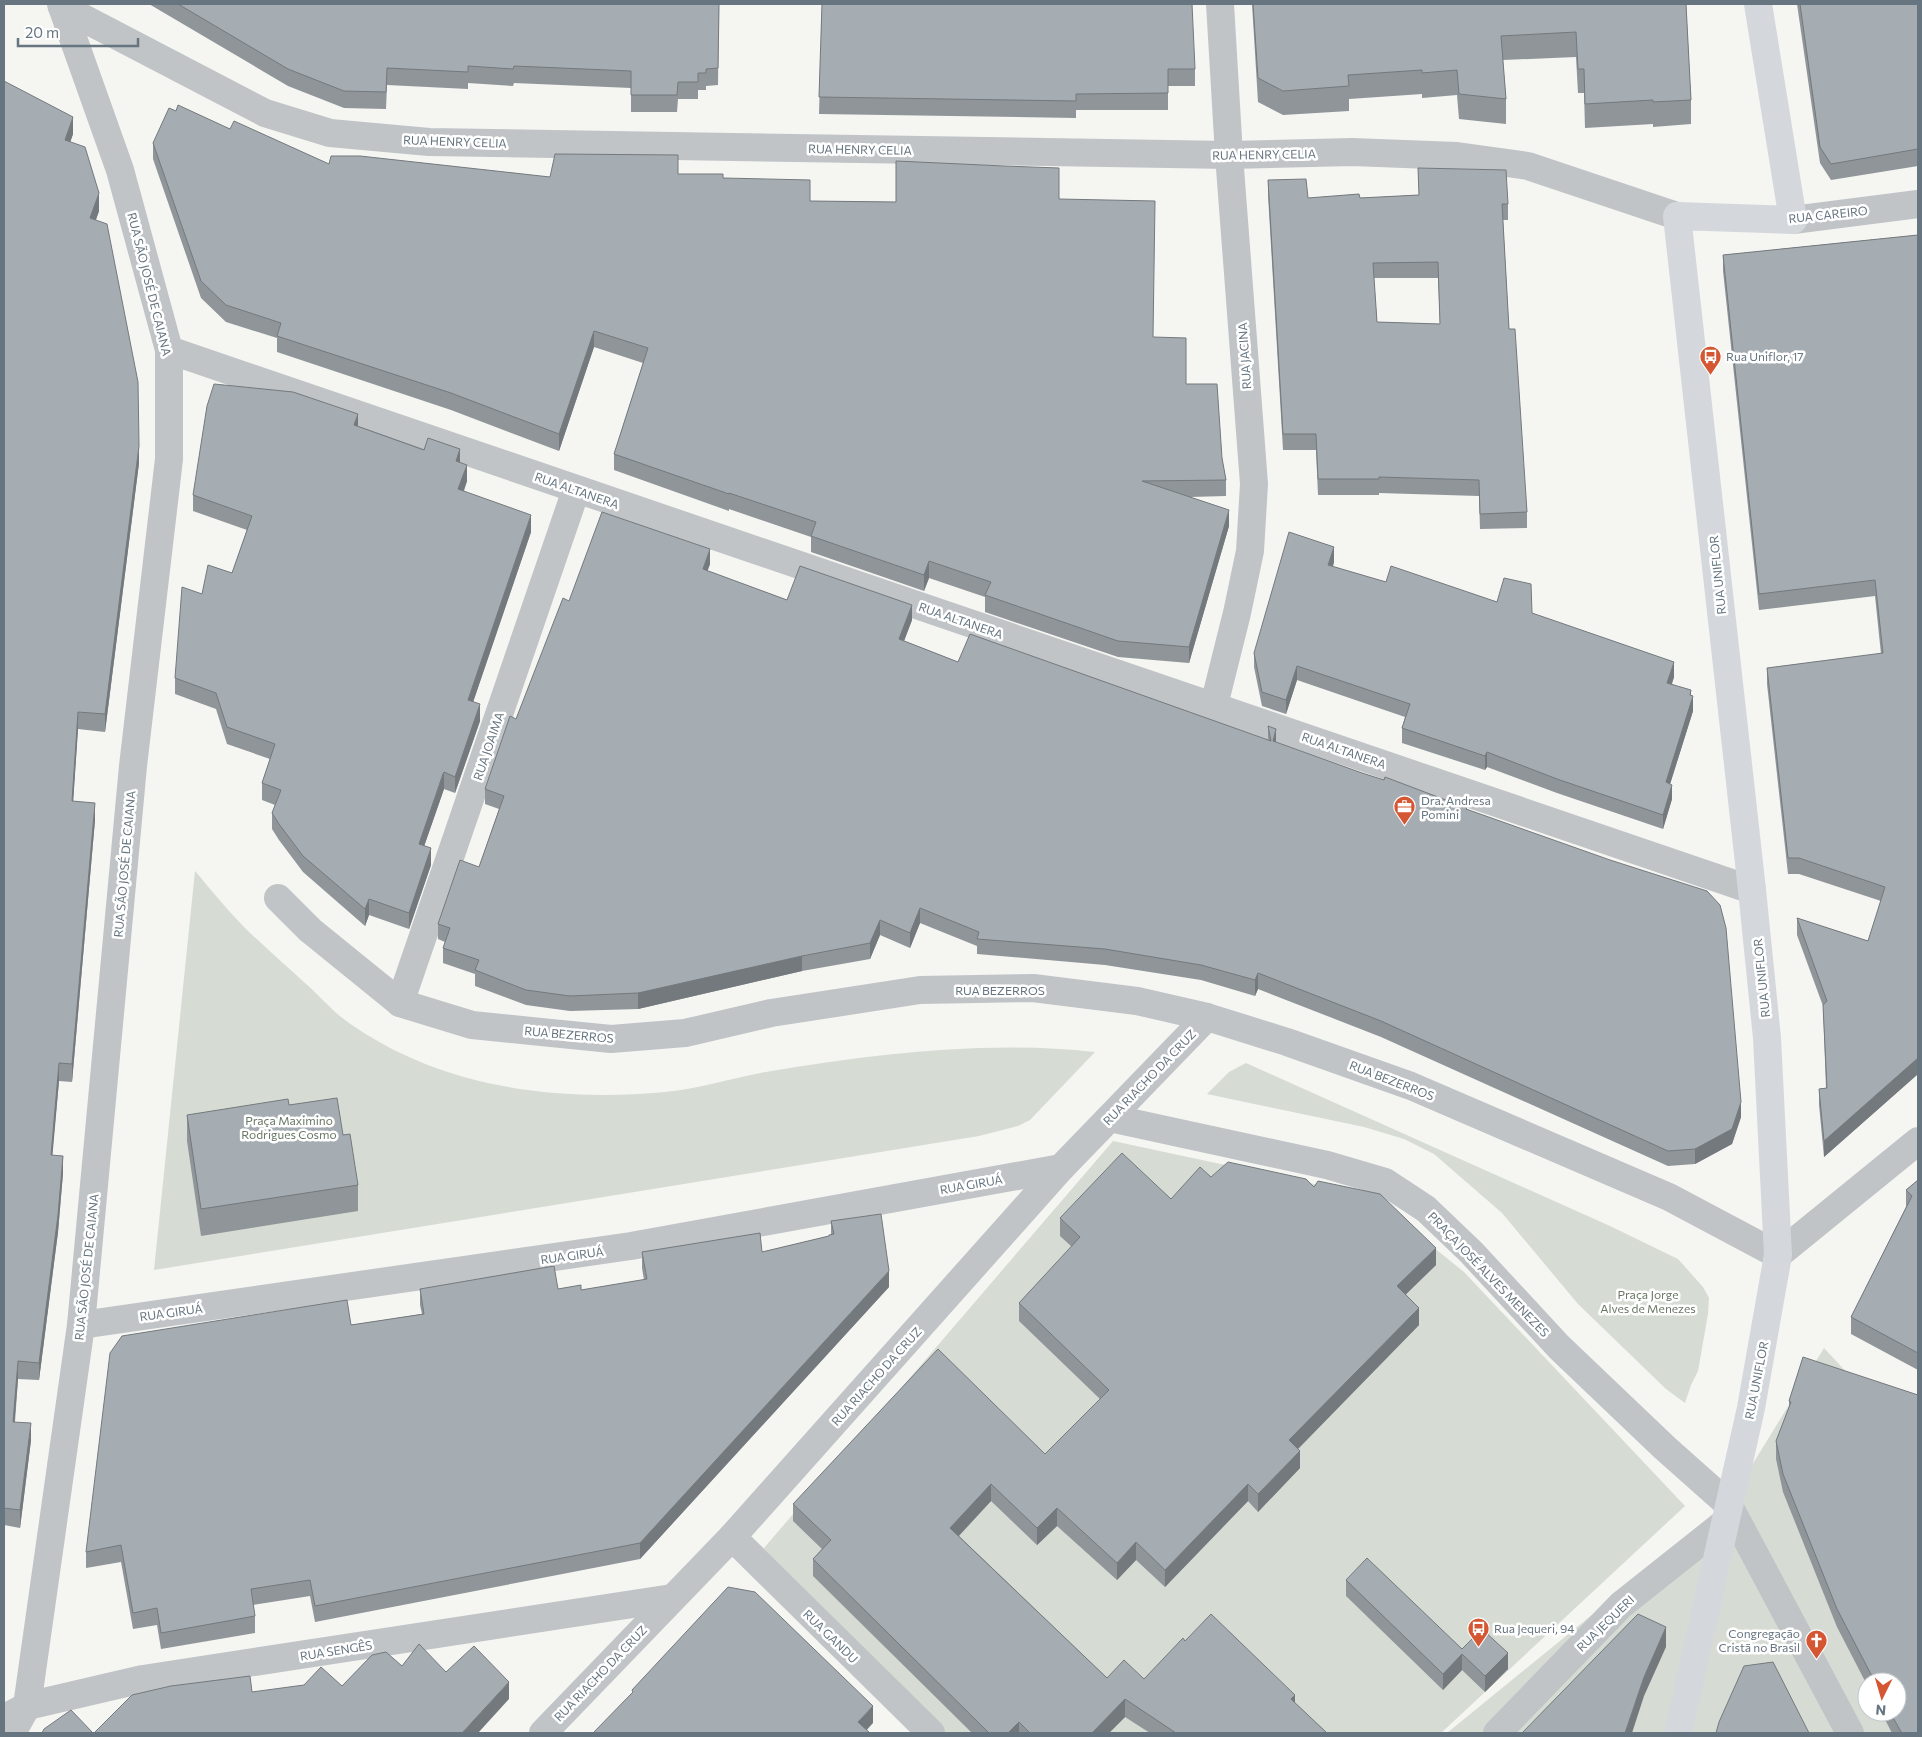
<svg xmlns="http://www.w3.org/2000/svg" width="1922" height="1737" viewBox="0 0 1922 1737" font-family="Commissioner,sans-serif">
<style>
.green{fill:#d6dcd3;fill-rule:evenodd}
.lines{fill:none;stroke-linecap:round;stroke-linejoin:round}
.minor{stroke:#c0c4c7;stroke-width:28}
.major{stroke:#d4d8dc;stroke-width:28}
.wall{fill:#8f9599;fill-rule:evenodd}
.shaded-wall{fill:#74797d}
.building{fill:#a6adb2;stroke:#74797d;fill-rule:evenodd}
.labels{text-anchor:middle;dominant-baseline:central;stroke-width:5;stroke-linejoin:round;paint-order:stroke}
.street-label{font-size:12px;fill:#667580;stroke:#fff}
.poi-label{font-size:12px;fill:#667580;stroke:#fff;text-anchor:start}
.park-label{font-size:12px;fill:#697865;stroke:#fff}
</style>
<rect width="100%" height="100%" fill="#f5f5f2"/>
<g class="green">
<path d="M195,871c17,20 34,41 52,59 19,18 39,36 58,53 15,13 28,29 44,40 93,65 206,79 316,69 34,-3 68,-14 101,-20 108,-18 219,-32 329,-20l-65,68 -12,6 -39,10 -825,134z"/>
<polygon points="1246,1063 1610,1226 1678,1259 1703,1287 1709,1298 1708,1314 1698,1371 1691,1385 1685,1403 1666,1389 1578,1304 1502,1213 1434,1154 1404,1139 1364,1127 1207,1094 1229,1072"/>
<polygon points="1113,1141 1370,1196 1464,1272 1685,1506 1441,1733 940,1733 752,1562"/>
<path d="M1824,1348l94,101v284h-471l281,-229zM1867,1682h30v30h-30z"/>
</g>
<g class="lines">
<g class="minor">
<polyline points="62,7 265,113 330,133 429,142 1229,155 1352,152 1457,156 1528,166 1677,216"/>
<polyline points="1793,220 1918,204"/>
<polyline points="169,350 1752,890"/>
<polyline points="1214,705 1237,613 1250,551 1254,484 1229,155 1220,4"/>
<polyline points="278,898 310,930 400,1003 472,1025 611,1039 685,1033 771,1013 920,990 1033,988 1137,1001 1207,1017 1287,1042 1411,1086 1669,1197 1778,1255 1918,1141"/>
<polyline points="400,1003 576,490"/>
<polyline points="1110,1118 1327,1165 1385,1182 1426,1209 1471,1252 1559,1347 1665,1448 1728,1504 1850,1733"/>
<polyline points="81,1325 631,1246 1061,1168"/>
<polyline points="732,1537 931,1733"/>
<polyline points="12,1714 27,1706 143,1679 672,1598"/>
<polyline points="12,1733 27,1706 81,1325 133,766 169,459 169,350 120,170 61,4"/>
<polyline points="543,1733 732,1537 1061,1168 1207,1017"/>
<polyline points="1497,1733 1621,1605 1723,1524"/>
</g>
<polyline class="major" points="1678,1733 1751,1408 1778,1255 1767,1038 1752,890 1677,216 1793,220 1758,4"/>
</g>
<g class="wall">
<polygon points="149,4 719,4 718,85 706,86 706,90 698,90 698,99 678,99 677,112 631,112 631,88 514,83 513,86 468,83 468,89 387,85 386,109 344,108 288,86"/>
<polygon points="822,4 1195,69 1195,86 1168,86 1168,110 1076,110 1076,118 819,114"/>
<polygon points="1252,4 1686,4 1691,100 1691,124 1653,127 1653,124 1585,128 1584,93 1578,93 1576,57 1503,60 1506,99 1506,124 1459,119 1457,95 1422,98 1422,94 1349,99 1349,111 1283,115 1258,102"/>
<polygon points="1797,4 1918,4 1918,166 1831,180 1820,163"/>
<polygon points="4,81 73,134 70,142 99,211 96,220 139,463 105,732 78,729 73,802 95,820 72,1082 59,1081 52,1155 63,1173 58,1232 39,1380 18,1379 15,1422 31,1440 20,1528 4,1525"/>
<polygon points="176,111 230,129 329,164 550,177 678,174 723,178 810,201 896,202 1059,199 1153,337 1186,384 1222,458 1226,480 1226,496 1190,497 1229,526 1189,663 1118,657 985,612 985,597 929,578 924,591 811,552 811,537 729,509 729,511 614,470 614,454 643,363 594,347 559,451 451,410 277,352 277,338 226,322 201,298 153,159 153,143"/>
<path d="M1418,168l90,36v16h-5l6,109 18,183v16l-47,1 -1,-33 -100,-3v2h-61l-2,-45h-33l-15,-255v-15l40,18h52l59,-3zM1374,278h64l2,46 -63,-2z"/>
<polygon points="1918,235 1918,1074 1824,1157 1819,1105 1819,1089 1826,1088 1823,1006 1797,935 1797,918 1868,941 1881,901 1799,874 1788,874 1767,684 1767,668 1881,654 1875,596 1759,610 1723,271 1723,255"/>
<polygon points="358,426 460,462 467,481 464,491 531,532 473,702 480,721 455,793 444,789 424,846 431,865 409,929 369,915 365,926 303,872 279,840 272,829 272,813 275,805 262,800 262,783 270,759 227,744 216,709 175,694 175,678 202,594 232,573 247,530 193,511 193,495"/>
<polygon points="1334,562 1333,567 1386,582 1497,602 1532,613 1674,677 1672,684 1691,696 1693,711 1670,784 1672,799 1663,829 1557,793 1487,767 1485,770 1402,743 1402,728 1405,717 1297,680 1286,714 1262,706 1254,667 1254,653"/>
<polygon points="710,564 707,571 787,600 912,620 904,641 958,662 1268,740 1268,726 1276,743 1362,773 1467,809 1741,1117 1732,1144 1695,1164 1668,1166 1381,1037 1258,989 1255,996 1201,980 1105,965 977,954 977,946 920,923 910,948 880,935 870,959 802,971 638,1009 570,1011 526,1005 475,986 475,974 443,963 443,948 445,942 438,939 438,924 479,867 499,809 485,804 485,789 569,601"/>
<polygon points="289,1105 343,1135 358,1185 358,1211 201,1236 187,1141 187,1115"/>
<polygon points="1211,1177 1314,1187 1436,1265 1406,1294 1419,1325 1298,1449 1300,1468 1258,1512 1248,1501 1165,1587 1136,1560 1117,1580 1057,1526 1037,1545 991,1501 959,1536 1107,1678 1144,1679 1185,1641 1295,1703 1327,1733 1150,1733 1125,1717 1109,1733 972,1733 813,1576 813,1559 822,1549 793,1521 793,1504 1045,1454 1100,1399 1019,1321 1019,1303 1072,1247 1060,1236 1060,1218 1171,1199"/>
<polygon points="1918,1180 1918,1370 1851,1334 1851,1317 1906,1207 1906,1190"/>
<polygon points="831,1221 889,1287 640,1559 315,1622 310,1596 253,1605 255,1616 255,1633 161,1649 157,1625 133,1629 121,1562 86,1568 86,1552 351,1325 422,1314 420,1305 420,1289 558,1289 581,1290 644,1280 642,1268 642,1252 762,1252 829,1236 831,1234"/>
<polygon points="1803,1357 1918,1733 1892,1733 1881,1712 1897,1712 1897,1682 1867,1682 1867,1685 1837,1627 1783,1492 1776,1459 1776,1441 1789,1408 1789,1401"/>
<polygon points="1346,1580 1462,1649 1508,1669 1485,1692 1462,1670 1443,1690 1346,1596"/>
</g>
<g class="shaded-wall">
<polygon points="73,117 73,134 65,158 65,140"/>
<polygon points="99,193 99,211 90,235 90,218"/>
<polygon points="594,331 594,347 559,451 559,434"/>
<polygon points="358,414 358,431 354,425"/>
<polygon points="139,446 139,463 105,732 105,714"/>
<polygon points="460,449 460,466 456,461"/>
<polygon points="467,465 467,481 458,506 458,489"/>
<polygon points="1229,510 1229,526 1189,663 1189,647"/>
<polygon points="531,515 531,532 468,717 468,700"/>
<polygon points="1334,547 1334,562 1328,580 1328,565"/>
<polygon points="710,549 710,564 703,584 703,569"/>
<polygon points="929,561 929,578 924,591 924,575"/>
<polygon points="912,605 912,620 899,654 899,639"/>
<polygon points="1674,662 1674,677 1667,697 1667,683"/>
<polygon points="1297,666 1297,680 1286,714 1286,700"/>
<polygon points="1691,690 1691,700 1693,696 1693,711 1666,797 1666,782"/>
<polygon points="480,704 480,721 455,793 455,777"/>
<polygon points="78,712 78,729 72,819 72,801"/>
<polygon points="1276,729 1276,744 1273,741"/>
<polygon points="1487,752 1487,767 1485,770 1485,756"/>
<polygon points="444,772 444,789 419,861 419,844"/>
<polygon points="1672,785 1672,799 1663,829 1663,815"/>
<polygon points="95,803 95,820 72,1082 72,1064"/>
<polygon points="431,848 431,865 409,929 409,913"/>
<polygon points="369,899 369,915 365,926 365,909"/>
<polygon points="920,908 920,923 910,948 910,933"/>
<polygon points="880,920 880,935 870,959 870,943"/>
<polygon points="802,956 802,971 638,1009 638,993"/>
<polygon points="1258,973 1258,989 1255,996 1255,980"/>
<polygon points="1918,1058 1918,1074 1824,1157 1824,1141"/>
<polygon points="59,1063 59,1081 51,1172 51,1155"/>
<polygon points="1741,1102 1741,1117 1732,1144 1695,1164 1695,1149"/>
<polygon points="63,1156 63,1173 58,1232 39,1380 39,1363"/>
<polygon points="1436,1248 1436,1265 1397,1303 1397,1286"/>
<polygon points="889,1271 889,1287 640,1559 640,1543"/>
<polygon points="1419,1308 1419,1325 1289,1458 1289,1440"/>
<polygon points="18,1361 18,1379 13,1439 13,1422"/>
<polygon points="31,1423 31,1440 20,1528 20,1510"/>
<polygon points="1300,1451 1300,1468 1258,1512 1258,1494"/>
<polygon points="991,1484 991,1501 950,1545 950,1528"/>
<polygon points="1248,1484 1248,1501 1165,1587 1165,1570"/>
<polygon points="1057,1508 1057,1526 1037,1545 1037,1528"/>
<polygon points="1136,1542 1136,1560 1117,1580 1117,1563"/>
<polygon points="1666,1627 1666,1647 1644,1696 1632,1733 1625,1733 1644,1677"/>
<polygon points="1508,1653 1508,1669 1485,1692 1485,1676"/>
<polygon points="1462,1654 1462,1670 1443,1690 1443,1674"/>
<polygon points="509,1682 509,1699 478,1733 462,1733"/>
<polygon points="1295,1695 1295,1713 1291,1699"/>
<polygon points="1125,1699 1125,1717 1109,1733 1092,1733"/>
<polygon points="873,1706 873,1723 864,1733 858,1722"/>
<polygon points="1019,1722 1019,1733 1008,1733"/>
</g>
<g class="building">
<polygon points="178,4 719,4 718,68 706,69 706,73 698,73 698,82 678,82 677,95 631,95 631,71 514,66 513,69 468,66 468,72 387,68 386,92 344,91 288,69"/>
<polygon points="822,4 1192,4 1195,69 1168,69 1168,93 1076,94 1076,101 819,97"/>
<polygon points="1253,4 1686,4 1691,100 1653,102 1653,100 1585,104 1584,69 1578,69 1576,32 1501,36 1506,99 1459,94 1457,70 1422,73 1422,70 1348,75 1349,86 1283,91 1258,78"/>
<polygon points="1800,4 1918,4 1918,149 1831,164 1820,147"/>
<polygon points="4,81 73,117 65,140 85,147 99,193 90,218 107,224 138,382 139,446 105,714 78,712 72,801 95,803 72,1064 59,1063 51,1155 63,1156 58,1215 39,1363 18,1361 13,1422 31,1423 20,1510 4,1508"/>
<polygon points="178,105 230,129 234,121 329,164 331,156 360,156 550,177 555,154 678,155 678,174 723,174 723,178 810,180 810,201 896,202 896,161 1004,166 1059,168 1059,199 1155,201 1153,337 1186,338 1186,384 1217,384 1222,458 1226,480 1142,481 1229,510 1189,647 1118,641 985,595 991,582 929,561 924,575 811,536 816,522 729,493 729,494 614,454 648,348 594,331 559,434 451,393 277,336 281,323 226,305 201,281 153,143 169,108 176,111"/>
<path d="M1418,168l88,2 2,34h-6l7,125h6l12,183 -47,2 -1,-34 -100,-3v2h-61l-2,-45h-33l-15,-254 38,-1 2,19 51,-4 1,4 59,-3zM1438,262l2,62 -63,-2 -4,-59z"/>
<polygon points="1918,235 1918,1058 1824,1141 1819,1089 1827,1088 1823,1005 1827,1001 1797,918 1868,941 1885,887 1799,858 1788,858 1767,668 1883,653 1875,580 1759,594 1723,255"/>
<polygon points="214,384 293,392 358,414 354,425 424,450 428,438 460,449 456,461 467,465 458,489 531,515 468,700 480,704 455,777 444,772 443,774 419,844 431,848 409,913 369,899 365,909 303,856 279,824 272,813 281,790 262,783 275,744 227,727 216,693 175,678 182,587 202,594 208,565 232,573 252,516 193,495 207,406"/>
<polygon points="602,512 710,549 703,569 787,600 800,566 912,605 899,639 958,662 970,634 1271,741 1268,726 1276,729 1273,741 1362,773 1384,780 1385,777 1467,808 1466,809 1610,860 1707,891 1720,905 1726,928 1741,1102 1732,1129 1695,1149 1668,1151 1381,1021 1258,973 1255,980 1201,965 1105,949 977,939 979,932 920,908 910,933 880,920 870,943 802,956 638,993 570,996 526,990 475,970 479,960 443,948 450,928 438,924 460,860 479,867 504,796 485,789 510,716 516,719 563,598 569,601"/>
<polygon points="1289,532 1334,547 1328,565 1386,582 1391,566 1497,602 1504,578 1531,584 1532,613 1674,662 1667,683 1691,690 1690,695 1693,696 1666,782 1672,785 1663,815 1557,779 1487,752 1485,756 1402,728 1410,704 1297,666 1286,700 1262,692 1254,653"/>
<polygon points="337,1098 343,1135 350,1134 358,1185 201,1209 187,1115 288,1099 289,1105"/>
<polygon points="1122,1153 1171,1199 1200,1167 1211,1177 1228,1162 1306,1179 1314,1187 1318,1181 1380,1194 1436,1248 1397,1286 1419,1308 1289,1440 1300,1451 1258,1494 1248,1484 1165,1570 1136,1542 1117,1563 1057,1508 1037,1528 991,1484 950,1528 1107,1678 1124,1660 1144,1679 1183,1638 1185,1641 1211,1614 1295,1695 1291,1699 1327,1733 1176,1733 1125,1699 1092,1733 1030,1733 1019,1722 1008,1733 989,1733 813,1559 831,1540 793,1504 938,1349 1045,1454 1109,1390 1019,1303 1080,1237 1060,1218"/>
<polygon points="1918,1180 1918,1353 1851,1317 1912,1196 1906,1190"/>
<polygon points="881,1214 889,1271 640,1543 315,1606 310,1580 251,1589 255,1616 161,1633 157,1608 133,1613 121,1545 86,1552 110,1353 122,1336 347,1300 351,1325 424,1314 420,1289 554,1266 558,1289 581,1285 581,1290 647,1279 642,1252 760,1233 762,1252 829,1236 829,1235 834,1234 831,1221"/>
<polygon points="1803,1357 1918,1395 1918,1733 1902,1733 1900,1730 1890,1712 1897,1712 1897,1682 1875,1682 1837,1609 1783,1474 1776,1441 1791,1402 1789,1401"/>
<polygon points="1367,1558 1462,1649 1482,1629 1508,1653 1485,1676 1462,1654 1443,1674 1346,1580"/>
<polygon points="728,1587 755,1592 873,1706 858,1722 870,1733 593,1733 633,1692 632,1690"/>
<polygon points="1638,1614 1666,1627 1644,1677 1625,1733 1522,1733"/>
<polygon points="419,1644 446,1672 474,1646 509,1682 462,1733 94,1733 132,1695 171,1686 250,1676 252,1692 304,1685 321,1667 342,1686 372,1655 386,1652 402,1666"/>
<polygon points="1773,1662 1809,1733 1716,1733 1719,1722 1744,1666"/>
<polygon points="71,1710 93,1733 42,1733 44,1729"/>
</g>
<defs>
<symbol id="bus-pin" viewBox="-11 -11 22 30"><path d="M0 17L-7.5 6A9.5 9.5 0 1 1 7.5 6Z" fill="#d45632" stroke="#fff"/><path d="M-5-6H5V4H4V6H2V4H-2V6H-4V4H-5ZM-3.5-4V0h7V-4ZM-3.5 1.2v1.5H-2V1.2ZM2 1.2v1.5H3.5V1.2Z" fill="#fff"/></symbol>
<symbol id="office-pin" viewBox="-11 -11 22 30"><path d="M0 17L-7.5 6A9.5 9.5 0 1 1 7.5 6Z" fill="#d45632" stroke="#fff"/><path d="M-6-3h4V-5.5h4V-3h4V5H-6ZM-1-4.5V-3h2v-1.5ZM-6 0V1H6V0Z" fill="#fff"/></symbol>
<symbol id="church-pin" viewBox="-11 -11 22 30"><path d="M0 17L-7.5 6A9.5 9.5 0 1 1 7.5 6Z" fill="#d45632" stroke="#fff"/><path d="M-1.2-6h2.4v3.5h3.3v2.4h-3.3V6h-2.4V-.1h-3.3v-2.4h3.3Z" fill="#fff"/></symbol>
</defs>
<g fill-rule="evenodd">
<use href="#bus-pin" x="1698" y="344" width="25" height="34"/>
<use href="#office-pin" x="1392" y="794" width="25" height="34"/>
<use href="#bus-pin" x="1466" y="1616" width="25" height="34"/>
<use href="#church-pin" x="1804" y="1628" width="25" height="34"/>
</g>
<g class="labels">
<g class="street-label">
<text transform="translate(455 141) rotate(2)">RUA HENRY CELIA</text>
<text transform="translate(860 149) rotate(1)">RUA HENRY CELIA</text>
<text transform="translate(1264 154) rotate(-1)">RUA HENRY CELIA</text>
<text transform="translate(1828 214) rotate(-6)">RUA CAREIRO</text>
<text transform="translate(150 284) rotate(76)">RUA SÃO JOSÉ DE CAIANA</text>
<text transform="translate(1244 356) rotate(-94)">RUA JACINA</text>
<text transform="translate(577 490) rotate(19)">RUA ALTANERA</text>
<text transform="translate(1717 575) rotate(-96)">RUA UNIFLOR</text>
<text transform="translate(961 620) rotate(19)">RUA ALTANERA</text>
<text transform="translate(488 746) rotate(-71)">RUA JOAIMA</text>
<text transform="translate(1344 750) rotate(19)">RUA ALTANERA</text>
<text transform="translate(124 864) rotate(-85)">RUA SÃO JOSÉ DE CAIANA</text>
<text transform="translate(1761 978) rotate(-96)">RUA UNIFLOR</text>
<text x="1000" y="990">RUA BEZERROS</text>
<text transform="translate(569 1034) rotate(5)">RUA BEZERROS</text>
<text transform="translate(1149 1077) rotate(-46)">RUA RIACHO DA CRUZ</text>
<text transform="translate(1392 1080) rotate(21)">RUA BEZERROS</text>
<text transform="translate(971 1184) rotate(-10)">RUA GIRUÁ</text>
<text transform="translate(572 1255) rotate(-8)">RUA GIRUÁ</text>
<text transform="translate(86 1267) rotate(-84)">RUA SÃO JOSÉ DE CAIANA</text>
<text transform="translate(1489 1274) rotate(46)">PRAÇA JOSÉ ALVES MENEZES</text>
<text transform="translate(171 1312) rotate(-8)">RUA GIRUÁ</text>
<text transform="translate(876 1376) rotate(-48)">RUA RIACHO DA CRUZ</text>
<text transform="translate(1756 1380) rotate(-79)">RUA UNIFLOR</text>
<text transform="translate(1605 1623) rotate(-44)">RUA JEQUERI</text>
<text transform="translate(831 1636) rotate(44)">RUA GANDU</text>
<text transform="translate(336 1650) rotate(-9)">RUA SENGÊS</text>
<text transform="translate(600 1673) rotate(-46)">RUA RIACHO DA CRUZ</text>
</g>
<g class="poi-label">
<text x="1726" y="356">Rua Uniflor, 17</text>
<text x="1421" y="800">Dra. Andresa<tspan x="1421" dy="14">Pomini</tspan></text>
<text x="1494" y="1628">Rua Jequeri, 94</text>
<text x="1800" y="1633" text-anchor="end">Congregação<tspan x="1800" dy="14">Cristã no Brasil</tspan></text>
</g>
<g class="park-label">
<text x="289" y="1120">Praça Maximino<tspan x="289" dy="14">Rodrigues Cosmo</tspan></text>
<text x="1648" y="1294">Praça Jorge<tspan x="1648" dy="14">Alves de Menezes</tspan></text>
</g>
</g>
<rect width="1922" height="1737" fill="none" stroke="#667580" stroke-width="10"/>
<g transform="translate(1882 1697) rotate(185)"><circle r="24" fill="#ffffff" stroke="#c2c8cc"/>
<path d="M0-4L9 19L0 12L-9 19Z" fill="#d45632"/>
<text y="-8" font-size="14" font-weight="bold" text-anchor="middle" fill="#667580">N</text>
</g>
<path d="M18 38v8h120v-8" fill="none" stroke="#667580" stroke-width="2.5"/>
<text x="25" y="38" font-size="15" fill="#667580" stroke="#ffffff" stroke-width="4" paint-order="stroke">20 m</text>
</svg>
